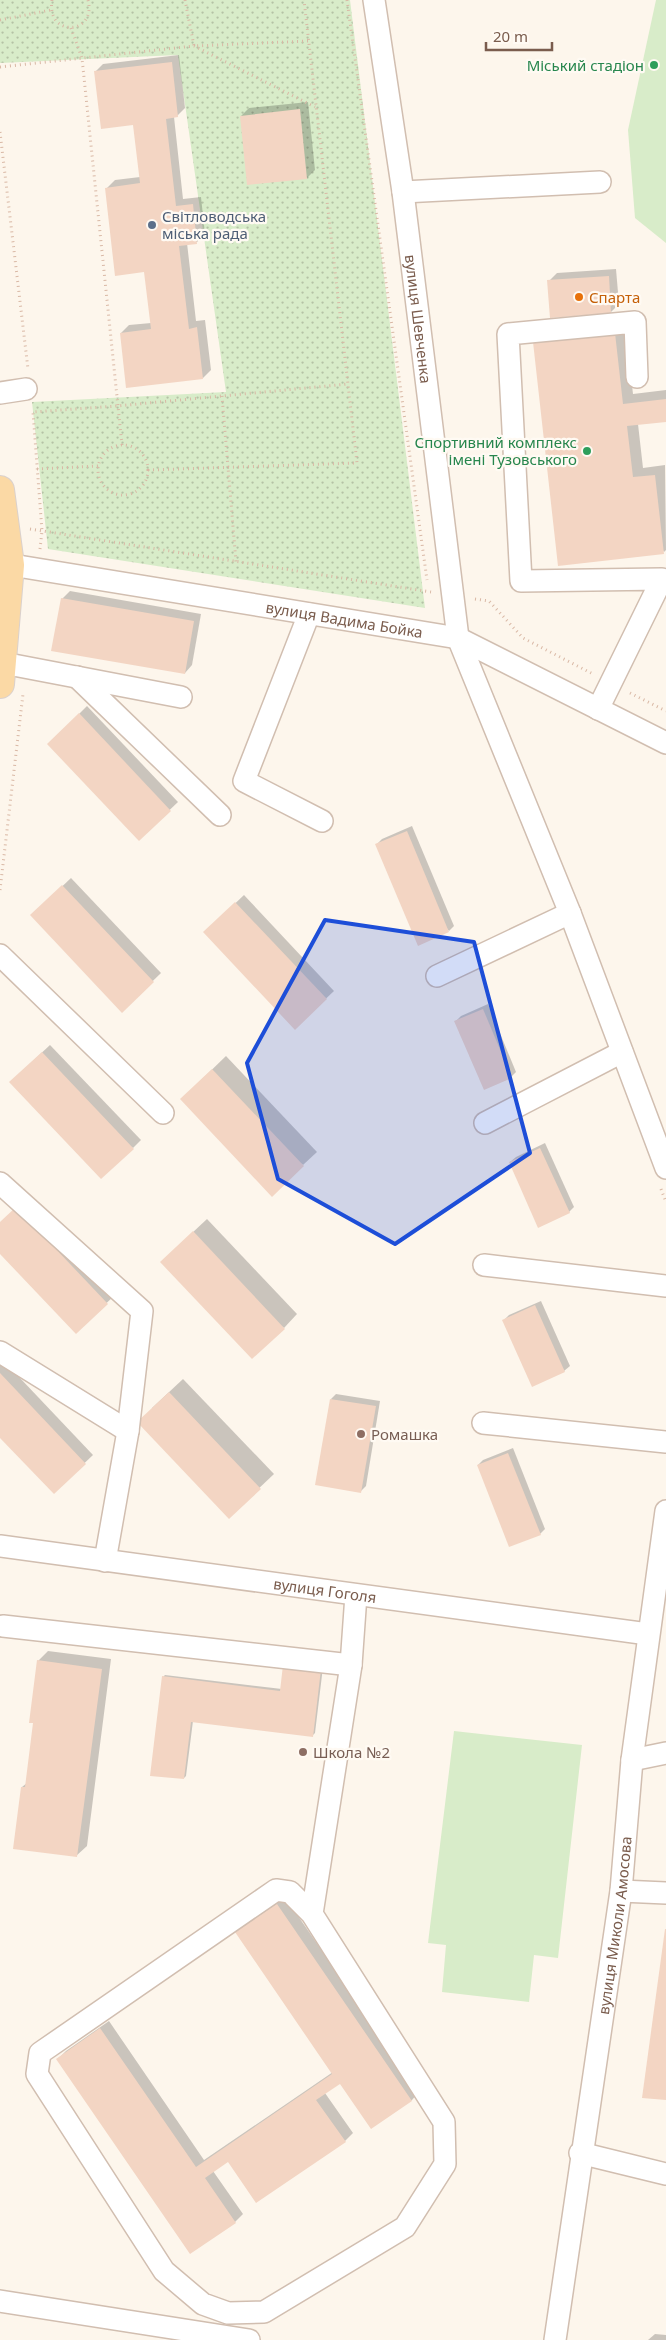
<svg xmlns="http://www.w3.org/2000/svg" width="666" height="2340" viewBox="0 0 666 2340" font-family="'Noto Sans',sans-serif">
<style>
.grass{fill:#d8ecc9}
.park{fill:url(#park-dots)}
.shadow{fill:#0003}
.building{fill:#f3d5c3}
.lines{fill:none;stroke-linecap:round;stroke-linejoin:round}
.minor-casing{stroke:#d1beb0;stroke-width:24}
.major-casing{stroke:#dad1cd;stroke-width:30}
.path{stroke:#d9b8a5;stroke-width:3;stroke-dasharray:1 4;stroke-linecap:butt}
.minor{stroke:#fff;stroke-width:21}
.major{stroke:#fbd9a5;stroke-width:28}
.marked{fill:#1d4ed8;fill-opacity:0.2;stroke:#1d4ed8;stroke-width:4;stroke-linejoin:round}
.leisure-dot{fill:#2e9e5b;stroke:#fffaf3;stroke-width:2}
.service-dot{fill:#5c6f8a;stroke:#fffaf3;stroke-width:2}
.food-dot{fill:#e8710a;stroke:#fffaf3;stroke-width:2}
.education-dot{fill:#8d6e63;stroke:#fffaf3;stroke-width:2}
.labels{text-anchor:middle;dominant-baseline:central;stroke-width:4.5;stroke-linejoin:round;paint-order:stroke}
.leisure-label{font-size:15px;fill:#27864d;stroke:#fffaf3;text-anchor:end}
.service-label{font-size:15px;fill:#4e5e75;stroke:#fffaf3;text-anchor:start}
.food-label{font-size:15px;fill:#c56008;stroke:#fffaf3;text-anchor:start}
.street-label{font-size:15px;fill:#7a5c4d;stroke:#fffaf3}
.education-label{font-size:15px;fill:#785e54;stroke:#fffaf3;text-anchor:start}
</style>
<defs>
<pattern id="park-dots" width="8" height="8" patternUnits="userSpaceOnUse" patternTransform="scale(1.25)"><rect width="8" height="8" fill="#d8ecc9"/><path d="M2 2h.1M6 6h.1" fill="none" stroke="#b4c2a5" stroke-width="1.8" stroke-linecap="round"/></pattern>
</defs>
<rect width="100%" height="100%" fill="#fdf6ec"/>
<g class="grass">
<polygon points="656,0 666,0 666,243 635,218 628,130"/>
<polygon points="454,1731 582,1745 558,1958 534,1955 529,2002 442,1992 446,1945 428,1943"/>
</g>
<polygon class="park" points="0,0 350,0 425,608 48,549 32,402 226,392 178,55 0,63"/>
<g class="shadow">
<polygon points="179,55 185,108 177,116 174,117 183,199 201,197 205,234 197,242 187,243 196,321 205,320 211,370 203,378 121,333 129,325 151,323 145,271 107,188 115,180 140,177 134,124 95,72 103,64"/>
<polygon points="308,102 315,170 307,178 241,116 249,108"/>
<polygon points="616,269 619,304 611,312 549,281 557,273"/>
<polygon points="625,323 633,394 666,390 666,421 638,424 643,468 665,465 666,550 664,552 534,343"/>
<polygon points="70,591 201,614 192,665 185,673 62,599"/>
<polygon points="87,706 178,802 139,839 49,744"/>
<polygon points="412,826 454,926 449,931 377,844 382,839"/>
<polygon points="71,878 161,973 122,1011 32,915"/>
<polygon points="244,895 334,991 295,1028 205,932"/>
<polygon points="488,1004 516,1072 511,1077 456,1021 461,1016"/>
<polygon points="50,1045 141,1140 133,1148 19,1074"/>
<polygon points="226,1056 317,1152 303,1165 195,1086"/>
<polygon points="545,1143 574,1207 569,1212 510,1162 516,1157"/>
<polygon points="25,1200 115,1295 76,1332 0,1252 0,1223"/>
<polygon points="207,1219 297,1314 284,1328 176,1248"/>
<polygon points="541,1301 570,1366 564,1371 504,1320 509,1315"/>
<polygon points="2,1359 93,1455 54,1492 0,1436 0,1362"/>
<polygon points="183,1379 274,1474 229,1517 152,1408"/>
<polygon points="336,1394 380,1401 366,1486 361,1491 331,1399"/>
<polygon points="513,1448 545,1529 540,1534 478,1465 483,1460"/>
<polygon points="48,1651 111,1659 87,1846 76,1856 22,1787 27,1783 35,1722 38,1661"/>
<polygon points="323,1667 315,1733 313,1735 193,1721 186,1776 184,1778 163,1677 165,1675 282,1689"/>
<polygon points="285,1897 419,2092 412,2100 371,2127 340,2082 325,2093 353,2133 345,2141 229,2160 213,2171 243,2214 235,2222 191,2252 58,2059 66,2051 109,2021 204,2160 333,2072 237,1933 245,1925"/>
<polygon points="655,2334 666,2335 666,2340 648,2340"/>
</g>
<g class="building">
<polygon points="172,62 178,117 166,119 176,206 193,204 197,244 179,246 189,329 197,327 203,379 126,388 120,333 151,329 144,272 115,276 105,188 140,183 133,125 101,129 94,71"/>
<polygon points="300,109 307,179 247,185 240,116"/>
<polygon points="609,276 611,313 550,318 547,280"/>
<polygon points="615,333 623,404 666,399 666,422 627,426 633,477 655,475 664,554 558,566 533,342"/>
<polygon points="61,598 194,621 185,674 51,651"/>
<polygon points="79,713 171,811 139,841 47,744"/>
<polygon points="407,831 449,932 418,946 375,844"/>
<polygon points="62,885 154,982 122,1013 30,915"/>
<polygon points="235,902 327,999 295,1030 203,932"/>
<polygon points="483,1009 512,1078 484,1090 454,1021"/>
<polygon points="42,1052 134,1149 101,1179 9,1082"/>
<polygon points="212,1069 304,1166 272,1197 180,1099"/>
<polygon points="540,1148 570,1213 538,1228 509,1162"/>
<polygon points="16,1207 108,1304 76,1334 0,1254 0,1222"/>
<polygon points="193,1231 285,1329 252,1359 160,1262"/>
<polygon points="535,1305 565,1372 532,1387 502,1320"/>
<polygon points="0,1373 86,1464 54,1494 0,1438"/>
<polygon points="169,1392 261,1489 229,1519 137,1422"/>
<polygon points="330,1399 376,1406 361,1493 315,1485"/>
<polygon points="508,1453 541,1535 509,1547 477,1465"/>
<polygon points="37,1660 102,1669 77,1857 13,1849 21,1787 25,1787 33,1723 29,1723"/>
<polygon points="283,1665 321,1669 313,1737 191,1722 184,1779 150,1776 162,1676 280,1691"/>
<polygon points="277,1904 412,2101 371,2129 340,2084 316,2100 346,2142 256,2203 228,2162 205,2178 236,2223 190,2254 56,2059 100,2028 196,2167 332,2074 235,1932"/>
<polygon points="665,1929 666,1929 666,2100 642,2098"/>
</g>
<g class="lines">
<defs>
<g id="minor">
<path id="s1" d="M374,0l29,192 55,446 112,275 96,255"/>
<polyline points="403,192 600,182"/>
<polyline points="0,393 26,389"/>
<path id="s2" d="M0,563l458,75 208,105"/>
<polyline points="309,614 244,781 322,821"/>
<polyline points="3,663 181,697"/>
<polyline points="77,677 220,815"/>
<polyline points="598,709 662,579 521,581 508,334 635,322 637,377"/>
<polyline points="0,955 163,1113"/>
<polyline points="437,976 570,913"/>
<polyline points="485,1123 622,1052"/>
<polyline points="0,1183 142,1311 128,1431 105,1561"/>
<polyline points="484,1265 666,1286"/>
<polyline points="0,1352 128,1431"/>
<polyline points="483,1423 666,1442"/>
<path id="s3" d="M0,1546l648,88"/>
<polyline points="3,1626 351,1665"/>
<polyline points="632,1760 666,1753"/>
<polyline points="621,1891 666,1893"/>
<polyline points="312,1914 290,1892 276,1890 40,2053 37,2074 164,2271 203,2304 228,2313 264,2312 405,2227 445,2164 444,2122 312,1914 351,1665 356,1595"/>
<polyline points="580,2153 666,2174"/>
<polyline points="0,2301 249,2340"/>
<path id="s4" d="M555,2340l66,-449 11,-131 34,-249"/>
</g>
<polyline id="major" points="0,490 10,565 0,684"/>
</defs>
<use href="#minor" class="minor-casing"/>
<use href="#major" class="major-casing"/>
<g class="path">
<path d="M52,0c-6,38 45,35 36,0"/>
<polyline points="185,0 194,46 308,41"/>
<polyline points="347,0 427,580"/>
<polyline points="0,20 51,10"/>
<polyline points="71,28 82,58 122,445"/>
<polyline points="0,67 194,46 315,107"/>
<polyline points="0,132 28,369"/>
<polyline points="222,396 236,562"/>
<circle cx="123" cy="470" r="25"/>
<polyline points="37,469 98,466"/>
<polyline points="148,470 357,463 304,0"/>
<polyline points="30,529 431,592"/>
<polyline points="40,549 42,531 33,412 117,406 348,384"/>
<polyline points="475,599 489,601 523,638 593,674"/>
<polyline points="630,693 666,711"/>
<polyline points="0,890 23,694"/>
<polyline points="661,1189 666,1202"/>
</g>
<use href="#minor" class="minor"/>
<use href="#major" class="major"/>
</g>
<path class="marked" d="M325,920l149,22 56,211 -135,91 -117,-65 -31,-116z"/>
<g class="leisure-dot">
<circle cx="654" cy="65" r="5"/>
<circle cx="587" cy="451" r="5"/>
</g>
<circle class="service-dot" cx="152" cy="225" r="5"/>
<circle class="food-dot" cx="579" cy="297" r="5"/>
<g class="education-dot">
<circle cx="361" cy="1434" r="5"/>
<circle cx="303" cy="1752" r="5"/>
</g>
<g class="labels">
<g class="leisure-label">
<text x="644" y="65">Міський стадіон</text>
<text x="577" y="442">Спортивний комплекс<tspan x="577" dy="17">імені Тузовського</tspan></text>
</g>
<g class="service-label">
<text x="162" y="216">Світловодська<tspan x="162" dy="17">міська рада</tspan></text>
</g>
<g class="food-label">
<text x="589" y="297">Спарта</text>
</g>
<g class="street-label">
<text stroke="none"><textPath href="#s1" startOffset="322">вулиця Шевченка</textPath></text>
<text stroke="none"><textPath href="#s2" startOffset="349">вулиця Вадима Бойка</textPath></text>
<text stroke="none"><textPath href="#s3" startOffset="328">вулиця Гоголя</textPath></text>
<text stroke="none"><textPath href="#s4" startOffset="419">вулиця Миколи Амосова</textPath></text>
</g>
<g class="education-label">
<text x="371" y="1434">Ромашка</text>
<text x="313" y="1752">Школа №2</text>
</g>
</g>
<path d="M486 42v8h66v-8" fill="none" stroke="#7a5c4d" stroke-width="2.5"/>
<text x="493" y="42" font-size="15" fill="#7a5c4d" stroke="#fffaf3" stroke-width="4" paint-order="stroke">20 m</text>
</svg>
